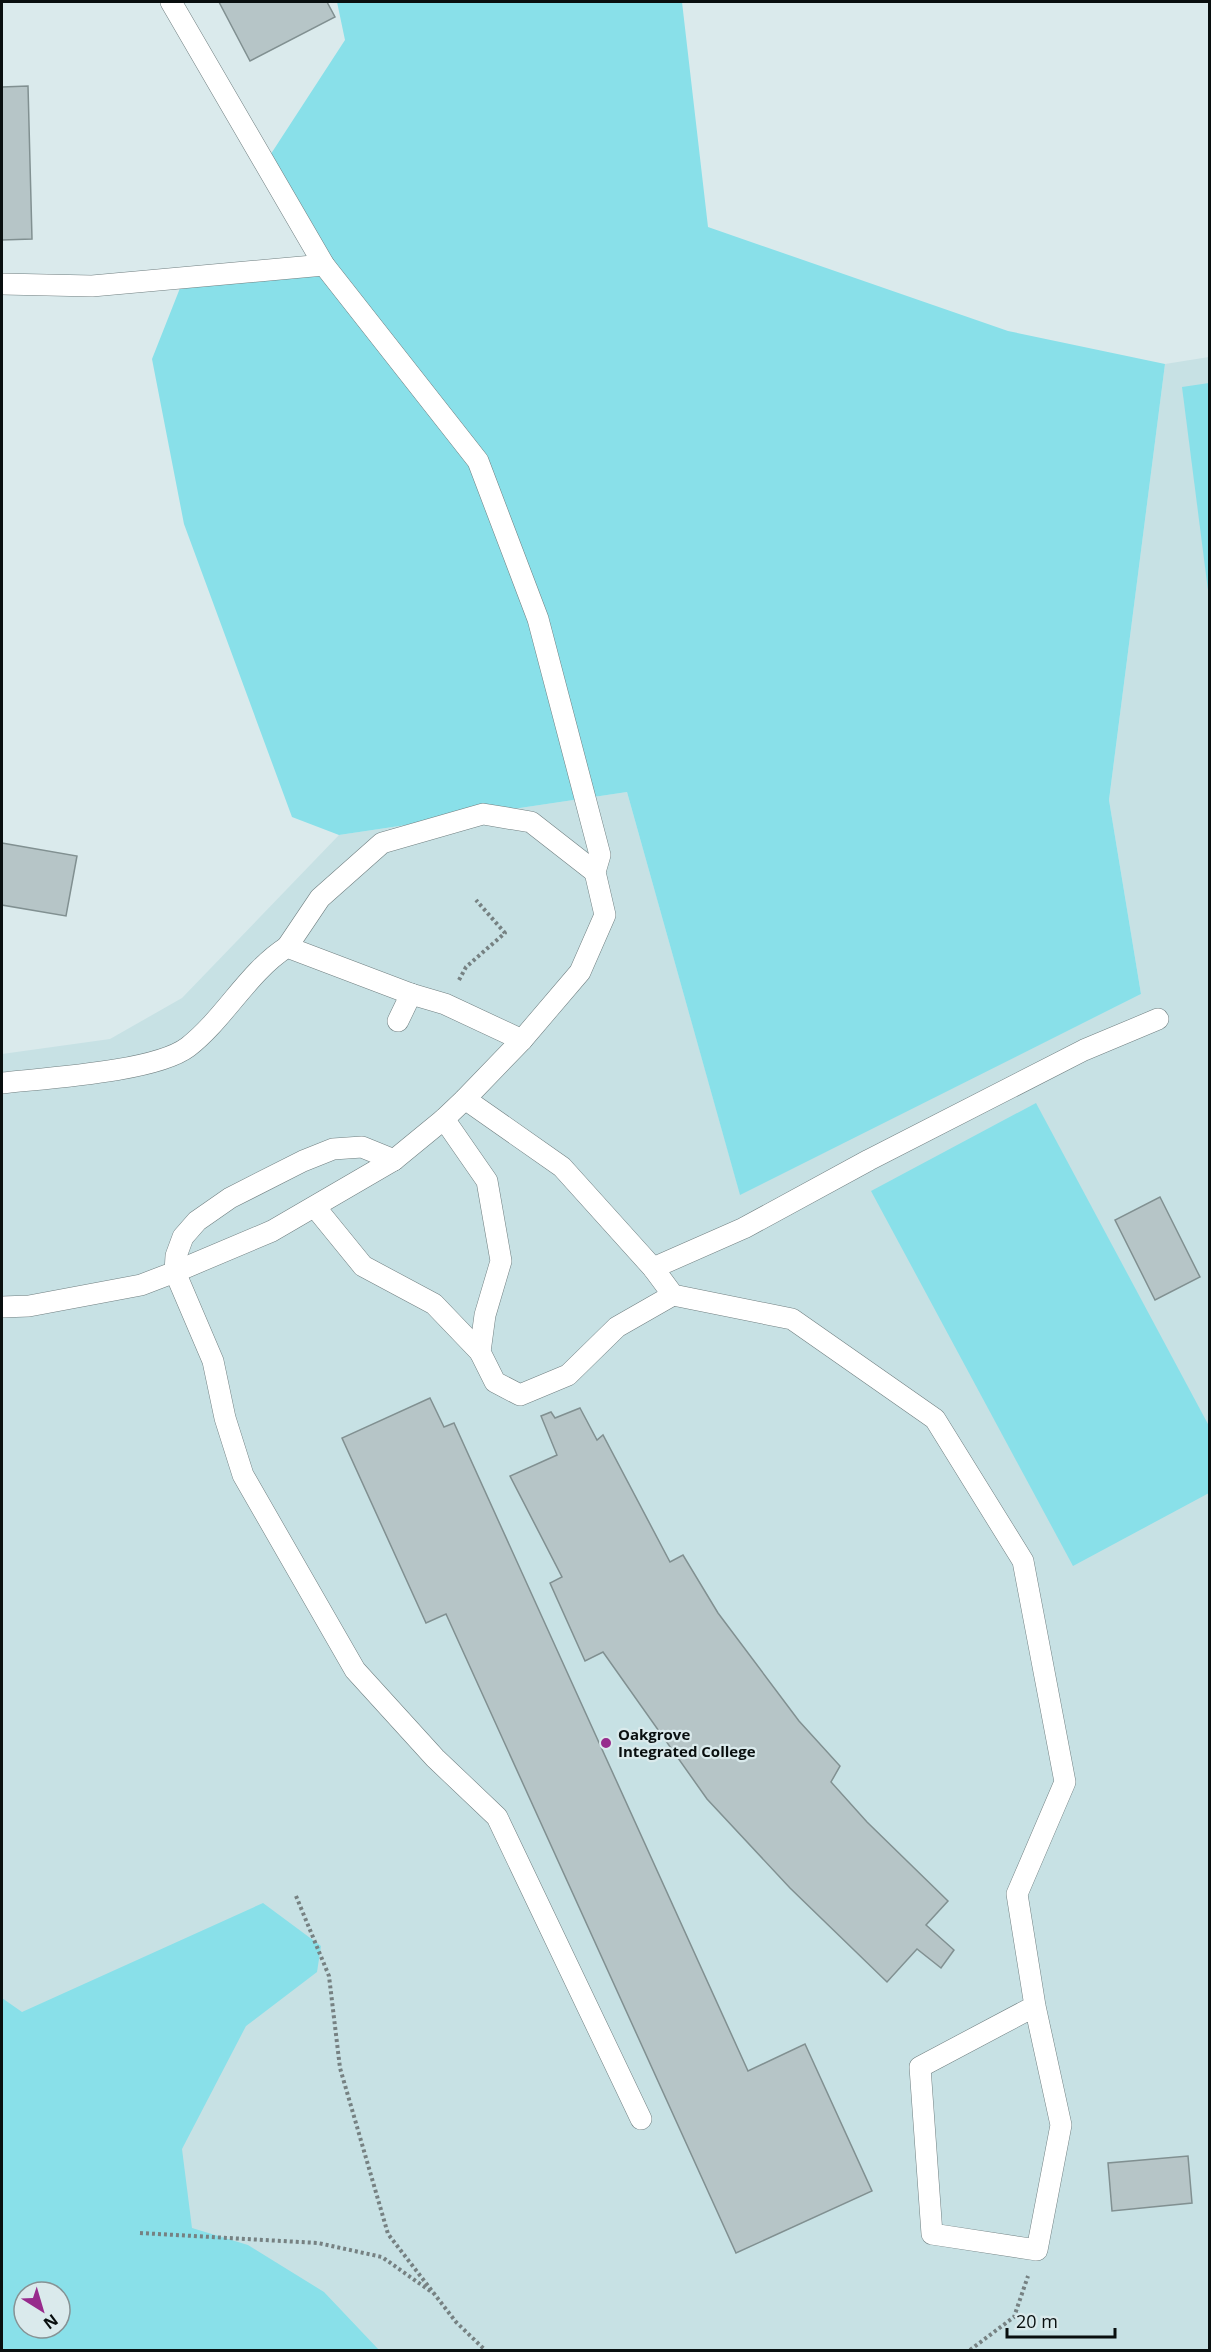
<svg xmlns="http://www.w3.org/2000/svg" width="1211" height="2352" viewBox="0 0 1211 2352" font-family="'Open Sans',sans-serif">
<style>
.built{fill:#c7e1e4;fill-rule:evenodd}
.green{fill:#89e0e9;fill-rule:evenodd}
.building{fill:#b6c5c7;stroke:#819091;stroke-width:1.5}
.lines{fill:none;stroke-linecap:round;stroke-linejoin:round}
.service-casing{stroke:#707f80;stroke-width:22}
.path{stroke:#768182;stroke-width:4;stroke-dasharray:3 3;stroke-linecap:butt}
.service{stroke:#fff;stroke-width:21}
.poi-dot{fill:#972b8c;stroke:#daeaec;stroke-width:2}
.labels{text-anchor:middle;dominant-baseline:central;stroke-width:4.5;stroke-linejoin:round;paint-order:stroke}
.poi-label{font-size:15px;font-weight:bold;fill:#090f0f;stroke:#daeaec;text-anchor:start}
</style>
<rect width="100%" height="100%" fill="#daeaec"/>
<path class="built" d="M1209,357v1993h-1207v-1296l108,-15 72,-41 157,-163 288,-43 113,402 401,-200 -32,-194 56,-436zM24,2292h36v36h-36z"/>
<g class="green">
<polygon points="337,2 682,2 708,227 1008,331 1165,364 1109,800 1141,994 740,1195 627,792 339,835 292,817 184,524 152,359 184,278 323,265 265,163 345,40"/>
<polygon points="1209,383 1210,383 1209,598 1182,387"/>
<polygon points="1036,1103 1209,1426 1209,1493 1073,1566 871,1191"/>
<path d="M263,1903l58,43 -4,26 -71,54 -64,123 10,79 56,17 76,47 55,58h-377v-352l20,14zM24,2292h36v36h-36z"/>
</g>
<g class="building">
<polygon points="219,2 327,2 335,17 250,61"/>
<polygon points="28,86 32,239 2,240 2,87"/>
<polygon points="2,843 77,856 66,916 2,905"/>
<polygon points="1160,1197 1200,1277 1155,1300 1115,1220"/>
<polygon points="430,1398 444,1427 454,1423 748,2071 805,2044 872,2191 736,2253 446,1614 426,1623 342,1438"/>
<polygon points="580,1408 597,1440 603,1435 670,1562 683,1555 718,1613 799,1721 840,1766 831,1782 867,1822 948,1901 926,1925 954,1950 941,1968 917,1949 887,1982 790,1888 707,1799 603,1652 585,1661 550,1583 562,1577 510,1476 557,1455 541,1416 551,1412 555,1418"/>
<polygon points="1188,2156 1192,2203 1112,2211 1108,2163"/>
</g>
<g class="lines">
<defs>
<g id="service">
<polyline points="2,284 92,286 324,265"/>
<polyline points="287,947 320,898 382,843 483,814 531,822 595,872"/>
<polyline points="398,1021 411,994"/>
<path d="M2,1083c44,-5 153,-11 186,-36 37,-29 60,-75 99,-100l124,47 34,10 77,36"/>
<polyline points="465,1099 562,1167 653,1268 673,1295 792,1319 935,1419 1023,1561 1065,1782 1017,1894 1035,2006 1061,2125 1037,2250 932,2234 920,2067 1035,2006"/>
<polyline points="444,1119 487,1181 501,1261 485,1315 480,1352 495,1382 520,1395 568,1375 617,1327 673,1295"/>
<polyline points="394,1160 362,1147 333,1149 303,1161 230,1198 197,1221 183,1237 176,1256 175,1272 213,1361 225,1418 243,1475 355,1670 435,1758 497,1817 641,2119"/>
<polyline points="315,1207 363,1266 434,1304 480,1352"/>
<polyline points="653,1268 744,1228 869,1160 1084,1050 1158,1019"/>
<polyline points="2,1307 29,1306 141,1285 175,1272 272,1231 394,1160 444,1119 465,1099 522,1040 580,972 605,915 595,872 600,855 538,619 478,461 324,265 171,2"/>
</g>
</defs>
<use href="#service" class="service-casing"/>
<g class="path">
<polyline points="459,980 466,967 505,933 476,900"/>
<polyline points="296,1896 329,1976 340,2068 388,2234 456,2322 485,2350"/>
<polyline points="140,2233 318,2243 382,2257 433,2293"/>
<polyline points="970,2350 1014,2317 1028,2276"/>
</g>
<use href="#service" class="service"/>
</g>
<circle class="poi-dot" cx="606" cy="1743" r="6"/>
<g class="labels">
<g class="poi-label">
<text x="618" y="1734">Oakgrove<tspan x="618" dy="17">Integrated College</tspan></text>
</g>
</g>
<rect width="1211" height="2352" fill="none" stroke="#090f0f" stroke-width="6"/>
<g transform="translate(42 2310) rotate(143)"><circle r="28" fill="#daeaec" stroke="#869294" stroke-width="1.5"/>
<path d="M0-4.5L10 22L0 15L-10 22Z" fill="#972b8c"/>
<text y="-9" font-size="16" font-weight="bold" text-anchor="middle" fill="#090f0f">N</text>
</g>
<path d="M1007 2328v9h108v-9" fill="none" stroke="#090f0f" stroke-width="3"/>
<text x="1016" y="2328" font-size="18" fill="#090f0f" stroke="#daeaec" stroke-width="4.5" paint-order="stroke">20 m</text>
</svg>
